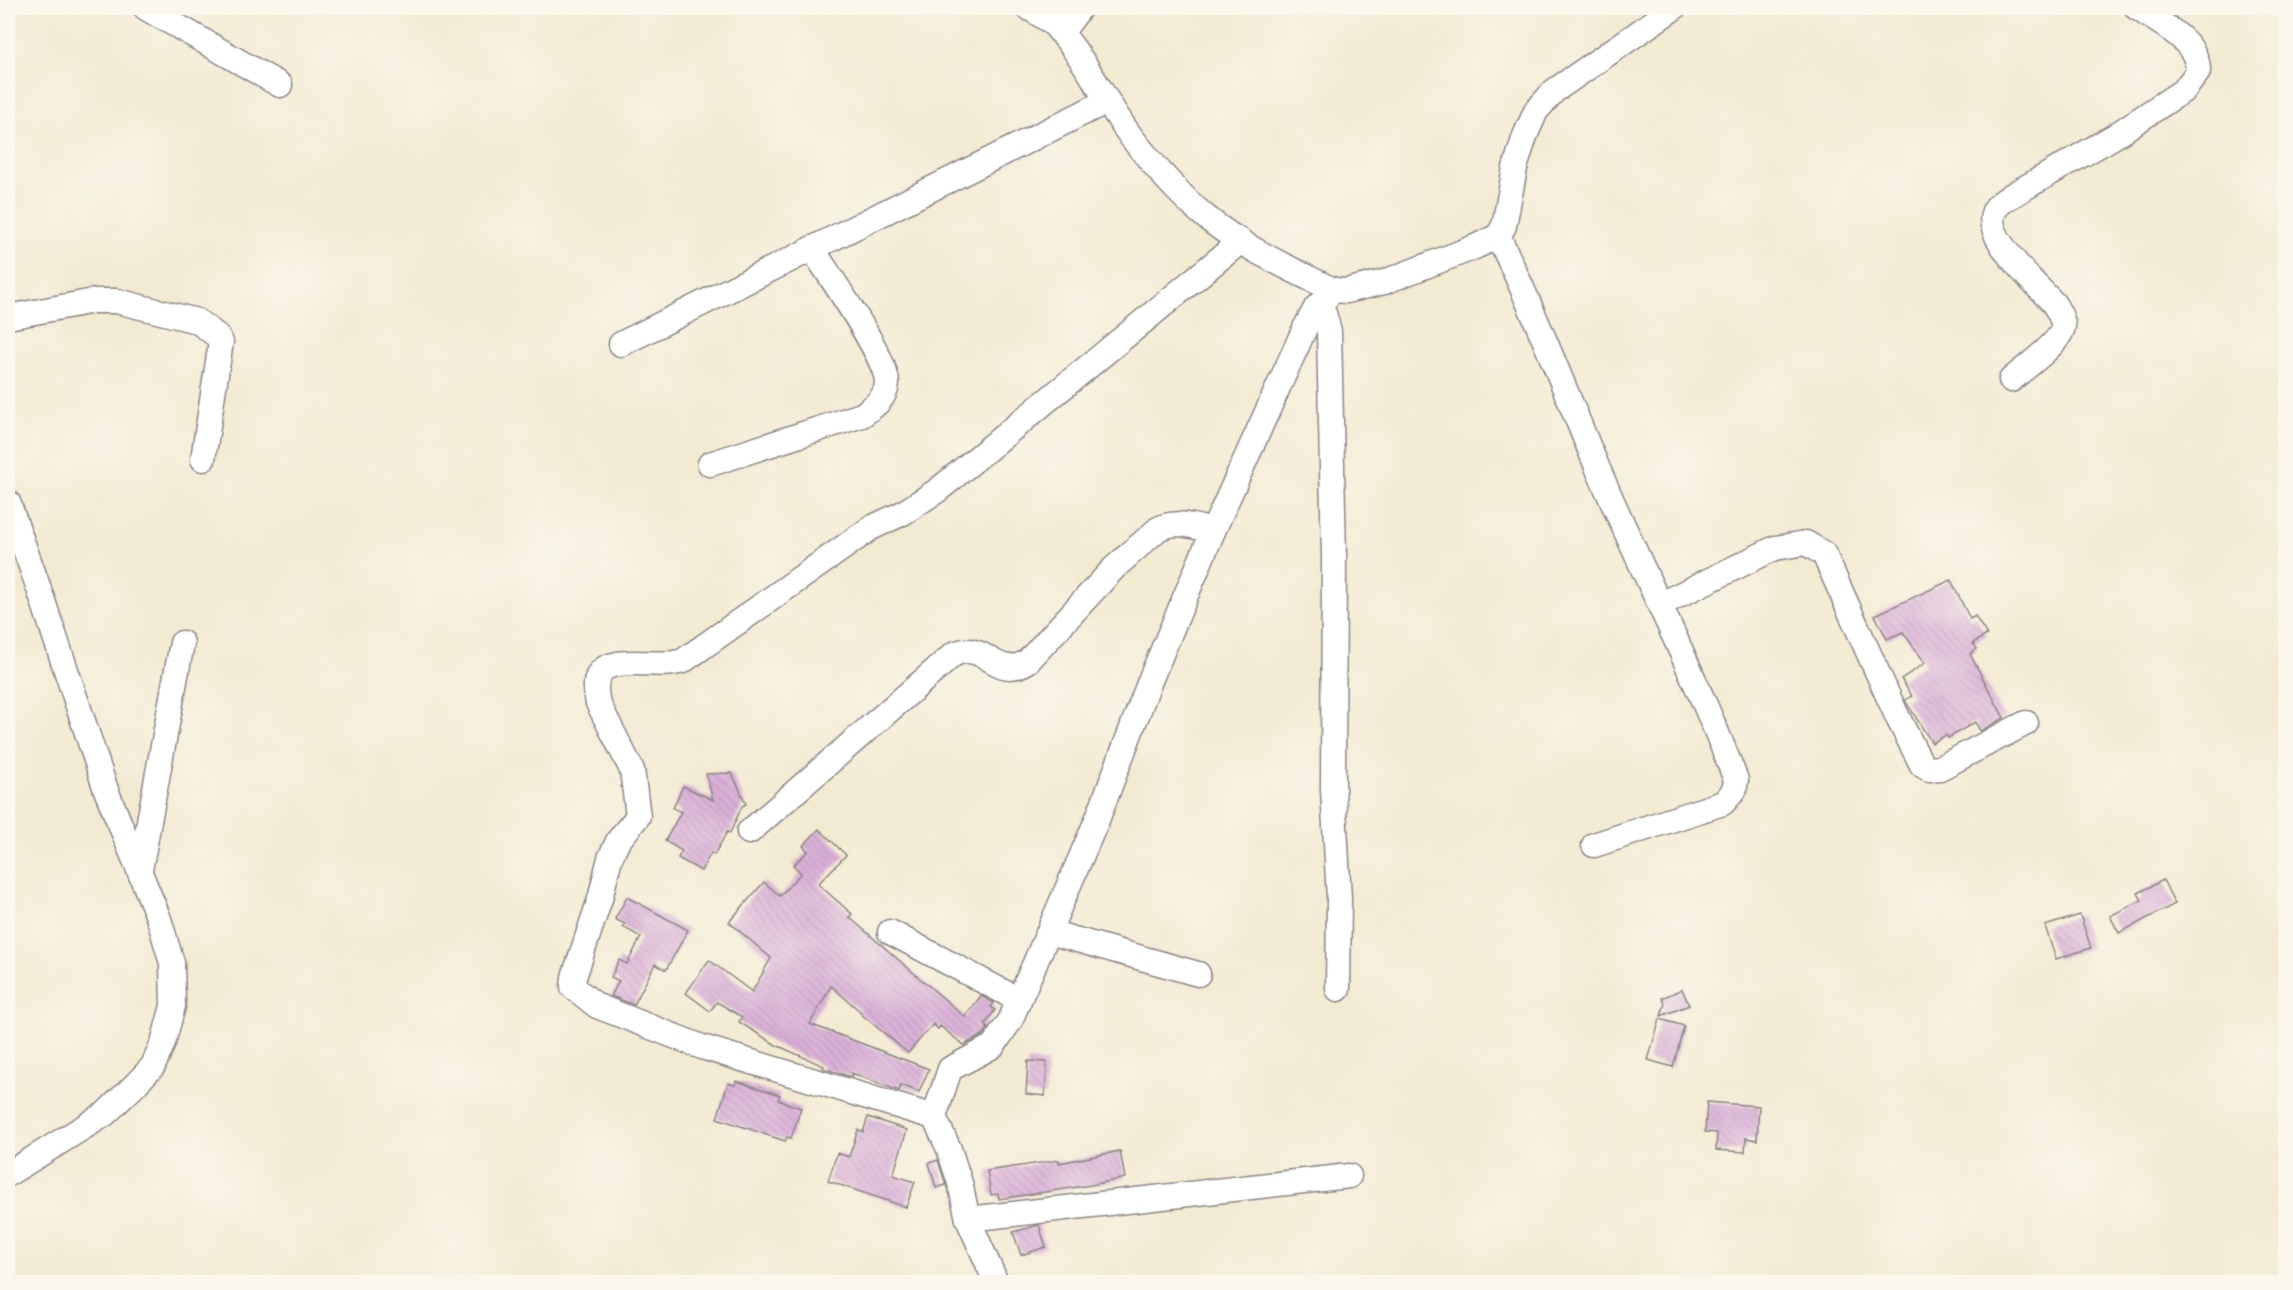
<svg xmlns="http://www.w3.org/2000/svg" width="2293" height="1290" viewBox="0 0 2293 1290" font-family="'Comic Neue',sans-serif">
<style>
.building{fill:url(#building-back-hatch)}
.lines{fill:none;stroke-linecap:round;stroke-linejoin:round}
.minor-casing{stroke:#8a8686;stroke-width:27}
.minor{stroke:#fff;stroke-width:24}
</style>
<defs>
<pattern id="building-back-hatch" width="6" height="6" patternUnits="userSpaceOnUse" patternTransform="scale(1.5)"><rect width="6" height="6" fill="#dab0d8"/><path d="M-1 5l2 2M0 0l6 6M5-1l2 2" fill="none" stroke="#bb97ba"/></pattern>
</defs>
<rect width="100%" height="100%" fill="#fbf7ec"/>
<filter id="ink" filterUnits="userSpaceOnUse"><feTurbulence type="fractalNoise" baseFrequency=".0167" numOctaves="2"/><feDisplacementMap in="SourceGraphic" scale="12" xChannelSelector="R" yChannelSelector="G"/><feConvolveMatrix kernelMatrix="1 2 1 2 8 2 1 2 1" color-interpolation-filters="sRGB"/></filter>
<filter id="wash" filterUnits="userSpaceOnUse"><feTurbulence type="fractalNoise" baseFrequency=".008" numOctaves="4" result="noise"/><feDisplacementMap in="SourceGraphic" scale="24" xChannelSelector="R" yChannelSelector="G"/><feGaussianBlur stdDeviation="1.35" result="paint"/><feColorMatrix in="noise" values="0 0 0 0 0 0 0 0 0 0 0 0 0 0 0 0 0 1.4 0 .05"/><feComposite in="paint" operator="in"/></filter>
<g filter="url(#wash)">
<rect width="100%" height="100%" fill="#f3ead2"/>
<g id="blocks">
<g class="building">
<polygon points="1951,580 1970,619 1975,616 1987,635 1973,643 1977,649 1970,654 2004,718 1980,731 1975,722 1948,738 1946,735 1932,743 1906,702 1905,700 1912,696 1901,679 1925,663 1903,632 1887,639 1875,615"/>
<polygon points="732,773 746,804 742,806 730,833 727,832 714,855 711,853 701,871 678,858 682,851 665,841 681,812 673,808 683,786 713,800 706,774"/>
<polygon points="819,829 846,855 818,884 852,914 849,917 965,1017 981,996 994,1003 991,1007 995,1010 985,1024 988,1029 983,1035 964,1045 940,1026 938,1029 933,1024 908,1053 860,1013 861,1012 831,986 810,1024 929,1069 919,1092 901,1085 899,1091 852,1073 851,1077 823,1068 824,1066 776,1045 739,1022 742,1017 717,1002 710,1011 686,993 709,960 752,992 771,958 729,922 764,882 780,896 801,873 793,865 808,851 803,846"/>
<polygon points="2163,880 2175,904 2119,933 2110,916 2142,900 2138,893"/>
<polygon points="627,897 688,930 666,970 655,964 634,1005 611,996 619,981 611,977 619,960 627,964 641,937 623,927 625,924 615,919"/>
<polygon points="2080,915 2091,948 2056,959 2045,926"/>
<polygon points="1682,989 1689,1005 1661,1016 1665,1003 1662,998"/>
<polygon points="1660,1019 1684,1026 1673,1067 1648,1060"/>
<polygon points="1028,1061 1047,1062 1045,1096 1026,1094"/>
<polygon points="736,1081 780,1095 778,1100 801,1108 791,1138 787,1137 785,1141 717,1118 728,1083 735,1085"/>
<polygon points="1707,1102 1759,1106 1757,1140 1746,1138 1745,1152 1716,1150 1717,1133 1705,1132"/>
<polygon points="868,1117 907,1130 893,1175 915,1182 906,1207 828,1181 837,1153 849,1157 858,1130 863,1132"/>
<polygon points="1120,1151 1125,1178 1091,1185 999,1199 998,1194 991,1195 987,1171 1059,1160 1059,1163"/>
<polygon points="938,1160 946,1185 936,1188 929,1163"/>
<polygon points="1039,1225 1046,1247 1021,1255 1013,1232"/>
</g>
</g>
</g>
<g filter="url(#ink)">
<use href="#blocks" fill-opacity="0" stroke="#8a8686" stroke-width="1.5"/>
<g class="lines">
<defs>
<g id="minor">
<polyline points="146,8 280,85"/>
<path d="M1029,8c8,5 19,11 26,18 31,33 50,76 77,112 22,28 47,57 75,80 37,30 82,50 126,72"/>
<polyline points="1061,33 1080,8"/>
<path d="M1498,236c37,76 67,155 100,233 45,104 97,205 138,311l-2,11 -11,12 -129,42"/>
<polyline points="1316,308 1324,313 1329,331 1334,556 1333,789 1339,899 1338,989"/>
<polyline points="8,317 94,301 117,301 197,321 216,335 221,342 203,459"/>
<path d="M621,344c162,-81 324,-161 486,-243"/>
<path d="M2011,380c12,-11 51,-38 52,-54 0,-8 -5,-15 -9,-22 -16,-18 -69,-65 -61,-90 2,-8 9,-12 16,-17l104,-60 71,-47 14,-18c1,-32 -38,-48 -61,-64"/>
<path d="M710,464l152,-49c11,-8 24,-16 25,-32 0,-26 -59,-109 -75,-135"/>
<polyline points="8,502 38,586 106,790 159,919 172,963 173,1006 163,1043 153,1066 133,1087 105,1114 8,1174"/>
<polyline points="1661,604 1775,548 1806,543 1824,554 1828,563 1898,718 1922,765 1929,769 1940,768 2026,723"/>
<path d="M749,832l205,-178c33,-14 41,28 74,7l86,-93 44,-39c18,-10 37,-2 55,2"/>
<polyline points="140,870 182,643"/>
<polyline points="890,932 1019,1000"/>
<polyline points="1049,932 1198,974"/>
<path d="M934,1117l-232,-70 -105,-41 -24,-19 1,-10 26,-78 10,-41 8,-17 20,-25 -6,-46 -34,-67c-15,-61 53,-31 85,-42l188,-133 32,-15 35,-23 303,-249"/>
<polyline points="968,1219 1349,1176"/>
<polyline points="996,1282 968,1219 960,1183 949,1149 934,1117 950,1069 993,1046 1010,1021 1097,820 1151,678 1213,531 1305,328 1316,308 1333,290 1346,291 1384,282 1475,247 1498,236 1504,226 1515,168 1525,136 1536,111 1554,91 1674,8"/>
</g>
</defs>
<use href="#minor" class="minor-casing"/>
<use href="#minor" class="minor"/>
</g>
</g>
<rect width="2293" height="1290" fill="none" stroke="#fbf7ec" stroke-width="30"/>
</svg>
